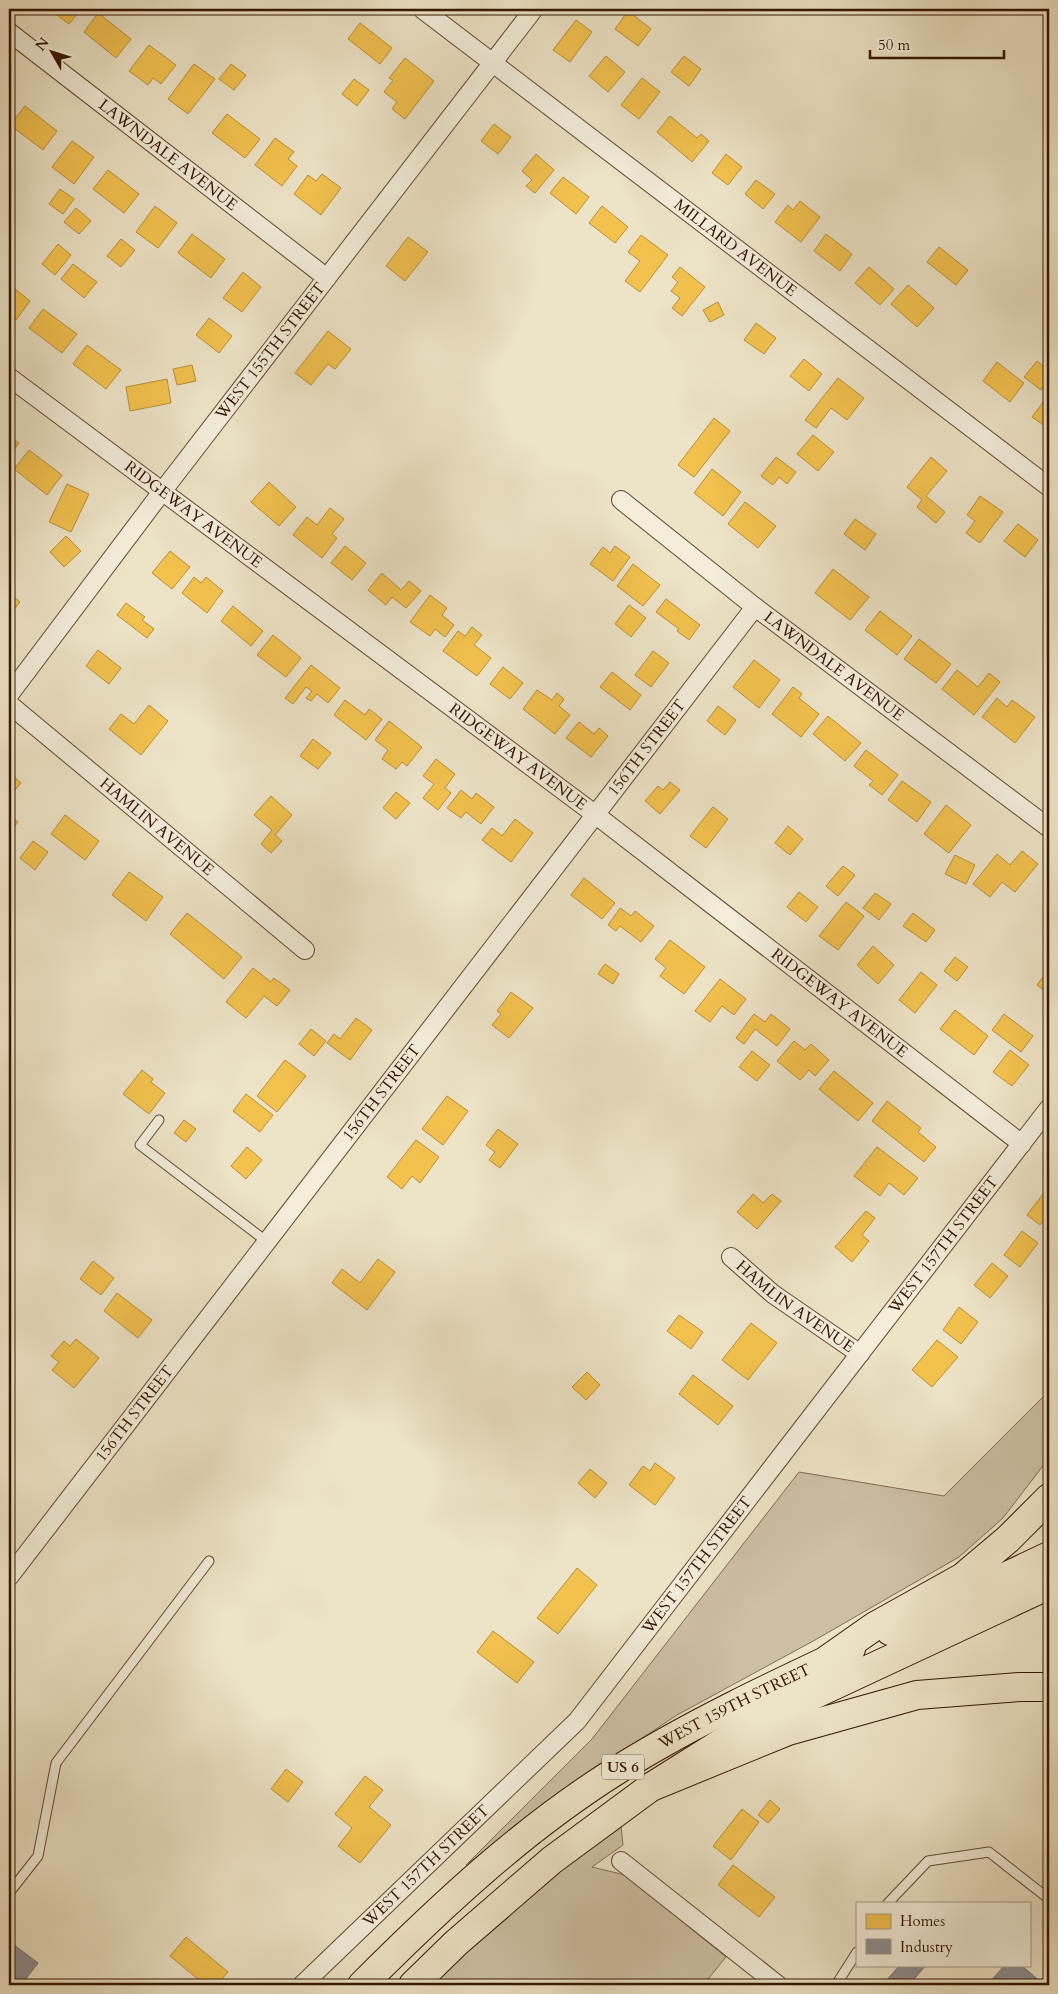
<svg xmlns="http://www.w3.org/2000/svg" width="1058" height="1994" viewBox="0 0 1058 1994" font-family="Cardo,serif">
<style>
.green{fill:#cec0a5;stroke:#816b54}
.homes{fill:#f2c14e;stroke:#b98e37}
.industry{fill:#8d8d92;stroke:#726967}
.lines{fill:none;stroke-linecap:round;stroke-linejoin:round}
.service-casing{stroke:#624933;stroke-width:11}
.minor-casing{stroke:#624933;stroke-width:20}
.primary-casing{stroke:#341602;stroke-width:30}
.motorway-casing{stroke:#341602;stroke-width:30}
.service{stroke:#f3edda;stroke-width:9}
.minor{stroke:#f3edda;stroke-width:18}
.primary{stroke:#ede3c6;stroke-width:28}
.motorway{stroke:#ede3c6;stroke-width:28}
.labels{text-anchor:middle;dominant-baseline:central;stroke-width:5;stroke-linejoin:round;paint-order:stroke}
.shield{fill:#f3edda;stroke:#6d5643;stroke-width:1}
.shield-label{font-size:15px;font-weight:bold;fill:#341602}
.street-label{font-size:16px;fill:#341602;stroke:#f3edda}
</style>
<rect width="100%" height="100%" fill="#ede3c6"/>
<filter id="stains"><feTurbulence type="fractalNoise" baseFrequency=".004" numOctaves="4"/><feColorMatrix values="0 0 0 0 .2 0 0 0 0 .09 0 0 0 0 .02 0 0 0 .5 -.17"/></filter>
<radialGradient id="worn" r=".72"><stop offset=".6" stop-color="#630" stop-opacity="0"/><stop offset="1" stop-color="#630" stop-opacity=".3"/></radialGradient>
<g class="green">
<polygon points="1049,1391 1049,1458 1003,1518 959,1557 815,1640 677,1715 575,1783 466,1865 592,1739 799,1472 944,1496"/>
<polygon points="620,1817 623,1845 592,1867 625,1875 726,1957 703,1985 421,1985"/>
</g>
<g class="homes">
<polygon points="49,9 81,9 69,24"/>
<polygon points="628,11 651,29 638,46 615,29"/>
<polygon points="98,13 131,39 116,58 84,32"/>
<polygon points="576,20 592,32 570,62 553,50"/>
<polygon points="360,23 392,48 380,64 348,39"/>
<polygon points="149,45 176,65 161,84 153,78 148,85 129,71"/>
<polygon points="606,56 625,72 608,92 589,76"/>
<polygon points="684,56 701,69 689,86 671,72"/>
<polygon points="405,58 434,81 405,119 392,109 397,102 384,92 393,80 389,78"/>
<polygon points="194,64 215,79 188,114 168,99"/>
<polygon points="231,64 246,75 234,90 219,79"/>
<polygon points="642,78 660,92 639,119 621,105"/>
<polygon points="354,79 369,90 357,106 342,94"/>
<polygon points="25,106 57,131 43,150 10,125"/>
<polygon points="227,114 260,139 245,158 212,133"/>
<polygon points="670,116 697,138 701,134 709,141 692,162 657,132"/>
<polygon points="494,124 511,137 498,154 481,141"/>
<polygon points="275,138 294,152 288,159 297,166 282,186 255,165"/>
<polygon points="72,141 94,157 74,184 52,167"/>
<polygon points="536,154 554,170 535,193 526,186 532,180 522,171"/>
<polygon points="726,154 742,167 728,185 712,173"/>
<polygon points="108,170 139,194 124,213 93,189"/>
<polygon points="322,174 341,188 321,215 294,194 308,175 316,181"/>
<polygon points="563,177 589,197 576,214 550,193"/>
<polygon points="756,180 775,194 763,209 745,194"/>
<polygon points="60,189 74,199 63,214 49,204"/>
<polygon points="800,201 820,217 801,242 775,222 788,205 793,210"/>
<polygon points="155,206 177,223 158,248 136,232"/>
<polygon points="602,206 628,227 615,243 589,223"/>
<polygon points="76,208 91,221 79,234 64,222"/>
<polygon points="192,234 225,259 211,278 178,253"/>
<polygon points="826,234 852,254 840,271 814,251"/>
<polygon points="641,235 668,255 640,292 625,281 640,261 628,252"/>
<polygon points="408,237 428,252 405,281 386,266"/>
<polygon points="121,239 135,250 121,267 107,256"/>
<polygon points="58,244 71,255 55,275 42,264"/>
<polygon points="939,247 968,270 956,285 927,262"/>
<polygon points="73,264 97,282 84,298 61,279"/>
<polygon points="680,267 705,287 682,316 672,308 680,298 671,291 678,282 672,277"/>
<polygon points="869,267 894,289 880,305 855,283"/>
<polygon points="243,272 261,287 242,312 223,298"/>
<polygon points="9,284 30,301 16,320 9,315"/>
<polygon points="908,285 934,308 917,327 891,304"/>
<polygon points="718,302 724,315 710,322 703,310"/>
<polygon points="43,309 77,334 62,353 29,328"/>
<polygon points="209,318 232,336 219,353 196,335"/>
<polygon points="756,323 776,338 764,354 744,340"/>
<polygon points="328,331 351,349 335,369 328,364 311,385 295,373"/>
<polygon points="87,345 121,370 106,389 73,364"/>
<polygon points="804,359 822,374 809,391 790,376"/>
<polygon points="1037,361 1049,371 1049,379 1041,390 1024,377"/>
<polygon points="997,362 1024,383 1010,402 983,381"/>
<polygon points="192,365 196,381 177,385 173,369"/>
<polygon points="838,378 864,398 847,420 831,408 816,428 805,420"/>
<polygon points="167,379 171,403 130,411 126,387"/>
<polygon points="1044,401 1049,405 1049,429 1032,417"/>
<polygon points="714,418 730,431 694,477 678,465"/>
<polygon points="813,435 834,452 818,471 797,454"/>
<polygon points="9,436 19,443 9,457"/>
<polygon points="29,450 62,475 47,495 14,469"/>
<polygon points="776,457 796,472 787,484 779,477 773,485 761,476"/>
<polygon points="931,457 947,471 926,496 945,512 936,523 917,507 922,500 907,487"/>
<polygon points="712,469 741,492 723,516 694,493"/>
<polygon points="269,482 296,507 279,526 251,502"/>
<polygon points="67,484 89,494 71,532 49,522"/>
<polygon points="980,496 1003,512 980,543 966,533 975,521 967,515"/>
<polygon points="745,502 776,526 758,548 728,524"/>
<polygon points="330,508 344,519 332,534 337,538 322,558 293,535 307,517 317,525"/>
<polygon points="855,519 876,534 865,550 844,534"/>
<polygon points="1018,524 1038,540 1025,557 1004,541"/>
<polygon points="66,536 81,551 64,567 50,552"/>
<polygon points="345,546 366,563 352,580 331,563"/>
<polygon points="615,546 630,557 613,581 590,564 603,547 610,553"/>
<polygon points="170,551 190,567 172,589 152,573"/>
<polygon points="633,564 660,585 643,606 617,586"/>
<polygon points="833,569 869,597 850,620 815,593"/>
<polygon points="382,573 401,590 409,581 421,591 406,608 392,597 386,605 368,590"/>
<polygon points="194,577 201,583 206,577 223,591 207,613 182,593"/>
<polygon points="9,593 20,602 9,616"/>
<polygon points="430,595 447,608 442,615 454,625 445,637 435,629 430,636 410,622"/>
<polygon points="666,599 700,625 689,640 677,631 679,629 656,612"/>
<polygon points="126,603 145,617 142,620 154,629 147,638 117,615"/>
<polygon points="629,605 646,618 631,637 615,624"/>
<polygon points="233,606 263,631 251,646 221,621"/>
<polygon points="880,611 912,636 897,655 865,630"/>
<polygon points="472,627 482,635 474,645 491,658 477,676 443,651 458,631 465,636"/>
<polygon points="273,635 301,658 286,677 257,655"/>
<polygon points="919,639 951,664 936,683 904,659"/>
<polygon points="98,650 121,668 109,684 86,666"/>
<polygon points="653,651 669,663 651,687 635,675"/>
<polygon points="754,660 780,680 759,708 733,687"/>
<polygon points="311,665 340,688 328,703 317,694 311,701 306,698 312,691 306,687 293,704 285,698"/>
<polygon points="503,667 523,683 510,699 490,684"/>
<polygon points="957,670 978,687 989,673 1000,682 974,715 942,689"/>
<polygon points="612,672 641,695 630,710 600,687"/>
<polygon points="793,687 802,694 799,698 819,714 801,737 772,714"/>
<polygon points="537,690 552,700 557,693 564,699 559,706 570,715 555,734 523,709"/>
<polygon points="997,698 1007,707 1012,700 1035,717 1015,743 982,717"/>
<polygon points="345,700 365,715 369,709 382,719 366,740 334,715"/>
<polygon points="149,705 168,721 141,755 109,729 121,714 134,724"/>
<polygon points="718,706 736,720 725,735 707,721"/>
<polygon points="828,716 861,743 845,761 813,734"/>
<polygon points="389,721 422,747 407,766 402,762 396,769 382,759 388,750 375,740"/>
<polygon points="579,722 594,734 599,728 608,736 591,757 566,738"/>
<polygon points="313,739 331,753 318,769 300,756"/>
<polygon points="866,750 898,775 882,795 869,785 873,781 854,766"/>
<polygon points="436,759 455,774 445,788 451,793 438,810 423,798 434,784 423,776"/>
<polygon points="9,772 21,783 9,797"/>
<polygon points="902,781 931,802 917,822 888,800"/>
<polygon points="670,782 680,790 660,814 645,801 658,786 663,790"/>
<polygon points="461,790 472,799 476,793 494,807 481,824 466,812 461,818 447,808"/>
<polygon points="396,792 410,803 396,819 383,808"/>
<polygon points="271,796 292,815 275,835 282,841 271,853 261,844 272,830 254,815"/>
<polygon points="946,805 971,825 949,853 924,834"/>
<polygon points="713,807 728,819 706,848 690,836"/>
<polygon points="9,815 18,822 9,834"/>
<polygon points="65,815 99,841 85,860 51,834"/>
<polygon points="515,819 533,833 511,862 482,840 492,828 502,836"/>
<polygon points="788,826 803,839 790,855 775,843"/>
<polygon points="33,841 48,852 35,870 20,858"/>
<polygon points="1022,851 1038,864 1015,892 1002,882 990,897 973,884 997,854 1010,865"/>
<polygon points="955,855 975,865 966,884 945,874"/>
<polygon points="843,866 855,875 838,896 826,886"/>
<polygon points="129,872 163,897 146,921 112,895"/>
<polygon points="584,878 615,903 602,919 571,895"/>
<polygon points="799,892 818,907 806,922 787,907"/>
<polygon points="875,893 891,904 879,920 863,908"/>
<polygon points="846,902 864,916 838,950 819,936"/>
<polygon points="620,908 631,916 635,911 654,926 641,942 620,926 616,931 608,925"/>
<polygon points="187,913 242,957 224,979 170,934"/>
<polygon points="913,913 935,930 926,942 903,926"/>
<polygon points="670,940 705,967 684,994 660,976 666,968 655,959"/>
<polygon points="873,946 894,965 878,984 857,965"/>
<polygon points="955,957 968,967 957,981 944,971"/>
<polygon points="605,964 619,974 613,984 598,974"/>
<polygon points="253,968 271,982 274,978 290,990 277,1006 264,996 246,1018 226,1002"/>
<polygon points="1049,969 1049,994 1037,985"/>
<polygon points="921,972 937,985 915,1013 899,1000"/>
<polygon points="720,979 746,999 734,1015 722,1006 710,1022 695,1011"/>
<polygon points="511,992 533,1008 509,1038 492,1025 501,1014 497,1011"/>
<polygon points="955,1010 988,1036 974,1055 940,1029"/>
<polygon points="754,1014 765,1022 771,1014 790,1029 777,1046 755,1029 744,1044 736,1038"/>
<polygon points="1004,1014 1033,1036 1021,1052 992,1030"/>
<polygon points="356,1018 372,1030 350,1060 327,1043 334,1034 340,1039"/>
<polygon points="311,1029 326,1041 314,1056 299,1044"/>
<polygon points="794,1041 805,1050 811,1044 829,1060 815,1076 809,1070 800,1080 777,1061"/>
<polygon points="1010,1050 1029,1065 1012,1086 993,1072"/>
<polygon points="752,1051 770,1065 757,1081 739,1067"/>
<polygon points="285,1060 306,1076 277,1112 257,1096"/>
<polygon points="142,1070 153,1079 151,1082 165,1093 149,1114 123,1094"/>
<polygon points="834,1071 873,1103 858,1121 819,1089"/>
<polygon points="246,1094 273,1115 260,1132 233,1111"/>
<polygon points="447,1096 468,1111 443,1145 422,1129"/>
<polygon points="887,1101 921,1128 918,1132 936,1147 924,1162 872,1121"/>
<polygon points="184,1120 196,1129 186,1142 174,1133"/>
<polygon points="498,1129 518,1144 500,1168 489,1160 495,1152 486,1145"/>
<polygon points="416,1140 439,1157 420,1183 412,1176 402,1189 387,1177"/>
<polygon points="247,1147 262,1160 246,1179 231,1166"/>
<polygon points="877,1147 918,1178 904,1195 889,1183 880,1196 854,1176"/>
<polygon points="1049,1186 1049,1219 1046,1217 1040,1225 1027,1215"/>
<polygon points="753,1194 763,1203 772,1194 781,1201 757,1229 737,1212"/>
<polygon points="866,1211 875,1218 862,1235 869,1241 852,1262 835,1247"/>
<polygon points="1022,1231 1038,1243 1020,1267 1004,1255"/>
<polygon points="378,1259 395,1272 367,1310 332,1283 342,1269 360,1283"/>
<polygon points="93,1261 114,1278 101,1295 80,1279"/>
<polygon points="992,1263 1008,1276 990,1298 974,1285"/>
<polygon points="117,1293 152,1320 138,1338 104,1311"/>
<polygon points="959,1307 978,1322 961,1344 943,1330"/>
<polygon points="679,1315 703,1332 691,1349 667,1331"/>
<polygon points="751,1323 777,1343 748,1380 722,1360"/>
<polygon points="76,1339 99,1358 74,1388 52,1370 59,1362 51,1356 64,1341 70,1346"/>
<polygon points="937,1340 958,1357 932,1387 912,1370"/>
<polygon points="587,1372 600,1385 586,1400 572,1387"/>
<polygon points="693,1375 733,1406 718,1425 679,1394"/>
<polygon points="655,1463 675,1478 655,1505 629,1485 643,1466 650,1471"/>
<polygon points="590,1469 607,1483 595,1498 578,1483"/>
<polygon points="577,1568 597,1585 558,1634 537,1618"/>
<polygon points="493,1631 534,1662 517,1683 477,1652"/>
<polygon points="286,1769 303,1782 288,1802 271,1789"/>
<polygon points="365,1776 383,1790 369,1807 391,1825 360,1863 338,1846 352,1828 335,1814"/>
<polygon points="770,1800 780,1809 768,1823 758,1815"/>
<polygon points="742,1809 759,1822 731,1860 713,1846"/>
<polygon points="733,1865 775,1897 759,1917 718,1885"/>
<polygon points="186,1937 228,1972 217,1985 205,1985 170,1956"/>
</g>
<g class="industry">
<polygon points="14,1945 38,1963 21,1985 9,1985 9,1951"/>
<polygon points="900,1965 926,1965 909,1985 891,1985 886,1981"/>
<polygon points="1005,1965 1021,1965 1043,1984 993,1985 990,1982"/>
</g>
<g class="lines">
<defs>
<g id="service">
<polyline points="159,1120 140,1145 266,1241"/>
<polyline points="9,1893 38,1856 56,1763 209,1561"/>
<polyline points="888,1903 928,1861 989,1852 1049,1899"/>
<polyline points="836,1985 857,1952"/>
</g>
<g id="minor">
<path id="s1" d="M422,9l627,478"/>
<path id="s2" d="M9,32l318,246"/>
<path id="s3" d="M9,377l587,438 426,329"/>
<path id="s4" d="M621,500l134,107 294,221"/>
<path id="s5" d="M9,695l152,-202 373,-484"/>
<path id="s6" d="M9,704l296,246"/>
<path id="s7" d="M731,1257l42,37 87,60"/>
<path id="s8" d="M9,1577l746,-970"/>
<polyline points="621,1861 778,1985"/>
<path id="s9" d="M302,1985l275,-264 472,-613"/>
</g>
<g id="primary">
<polyline points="890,1631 1049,1556"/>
<path id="s10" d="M362,1985c79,-79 161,-156 257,-216 74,-46 153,-83 232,-120"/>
<polyline points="413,1985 456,1943 552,1860 651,1787 729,1738 790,1706 1049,1585"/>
</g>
<g id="motorway">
<polyline points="828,1659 875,1626 963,1577 1008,1539 1049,1498"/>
<polyline points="651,1787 788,1731 917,1695 1020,1687 1049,1687"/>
</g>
</defs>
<use href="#service" class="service-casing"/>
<use href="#minor" class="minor-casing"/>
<use href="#primary" class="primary-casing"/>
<use href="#motorway" class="motorway-casing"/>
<use href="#service" class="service"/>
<use href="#minor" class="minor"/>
<use href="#primary" class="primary"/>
<use href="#motorway" class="motorway"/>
</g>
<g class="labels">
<rect class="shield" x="602" y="1754.5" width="42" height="25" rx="4"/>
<g class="shield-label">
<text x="623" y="1767">US 6</text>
</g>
<g class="street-label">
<text stroke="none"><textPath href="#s2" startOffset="201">LAWNDALE AVENUE</textPath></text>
<text stroke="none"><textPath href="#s1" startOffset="394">MILLARD AVENUE</textPath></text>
<text stroke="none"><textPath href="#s5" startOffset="432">WEST 155TH STREET</textPath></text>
<text stroke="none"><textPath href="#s3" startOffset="230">RIDGEWAY AVENUE</textPath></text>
<text stroke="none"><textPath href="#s4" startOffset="270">LAWNDALE AVENUE</textPath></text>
<text stroke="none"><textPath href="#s8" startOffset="1046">156TH STREET</textPath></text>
<text stroke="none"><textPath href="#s3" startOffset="635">RIDGEWAY AVENUE</textPath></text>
<text stroke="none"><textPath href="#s6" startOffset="192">HAMLIN AVENUE</textPath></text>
<text stroke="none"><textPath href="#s3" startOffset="1040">RIDGEWAY AVENUE</textPath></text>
<text stroke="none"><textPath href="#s8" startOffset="611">156TH STREET</textPath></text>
<text stroke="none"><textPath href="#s9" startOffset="982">WEST 157TH STREET</textPath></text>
<text stroke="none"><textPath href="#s7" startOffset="81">HAMLIN AVENUE</textPath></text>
<text stroke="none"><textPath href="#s8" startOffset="206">156TH STREET</textPath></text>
<text stroke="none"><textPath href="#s9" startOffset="578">WEST 157TH STREET</textPath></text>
<text stroke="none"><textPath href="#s10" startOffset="468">WEST 159TH STREET</textPath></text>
<text stroke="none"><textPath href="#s9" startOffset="172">WEST 157TH STREET</textPath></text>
</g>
</g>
<rect width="1058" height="1994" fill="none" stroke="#ede3c6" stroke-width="30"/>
<rect x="10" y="10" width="1038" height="1974" fill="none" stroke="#341602" stroke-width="2.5"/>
<rect x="15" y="15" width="1028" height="1964" fill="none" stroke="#341602"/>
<rect x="856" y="1902" width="175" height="65" fill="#f3edda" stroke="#a79784"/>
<rect x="866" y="1914" width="25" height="15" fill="#f2c14e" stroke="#a79784"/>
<text x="900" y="1926" font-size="15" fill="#341602">Homes</text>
<rect x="866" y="1939" width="25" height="15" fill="#8d8d92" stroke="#a79784"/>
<text x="900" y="1952" font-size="15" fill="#341602">Industry</text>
<g transform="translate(52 52) rotate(309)" stroke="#f3edda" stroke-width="4" paint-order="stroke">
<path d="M0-4L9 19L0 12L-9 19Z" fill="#341602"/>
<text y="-8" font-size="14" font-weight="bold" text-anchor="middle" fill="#341602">N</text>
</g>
<path d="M870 50v8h134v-8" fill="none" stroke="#341602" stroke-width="2.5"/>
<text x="878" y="50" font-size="15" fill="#341602" stroke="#f3edda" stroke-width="4" paint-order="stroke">50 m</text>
<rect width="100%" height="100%" filter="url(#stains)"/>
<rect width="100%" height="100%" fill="url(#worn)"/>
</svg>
